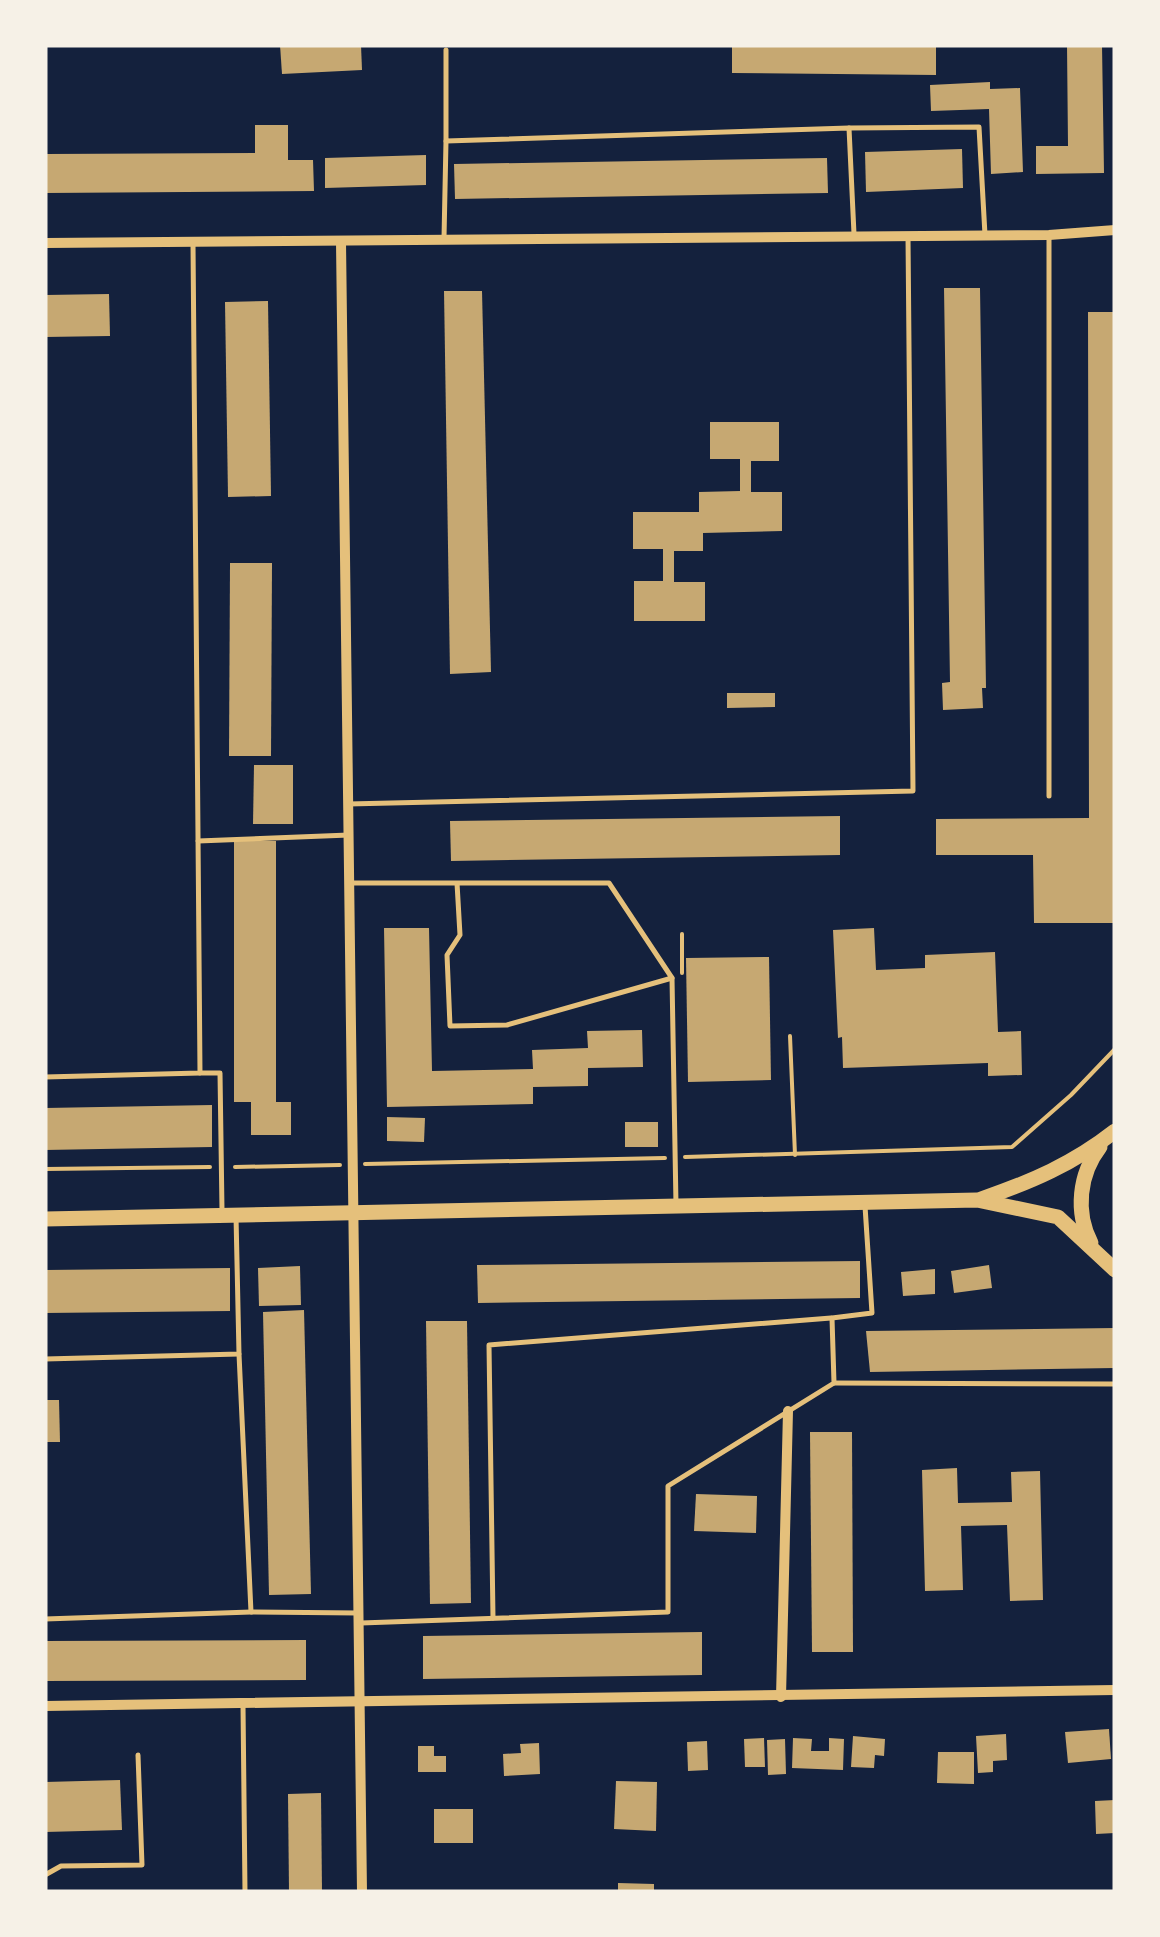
<svg xmlns="http://www.w3.org/2000/svg" width="1160" height="1937" viewBox="0 0 1160 1937" font-family="'Source Sans 3',sans-serif">
<style>
.building{fill:#c6a872}
.lines{fill:none;stroke-linecap:round;stroke-linejoin:round}
.path{stroke:#e5c07b;stroke-width:4}
.service{stroke:#e5c07b;stroke-width:5}
.minor{stroke:#e5c07b;stroke-width:10}
.primary{stroke:#e5c07b;stroke-width:15}
</style>
<rect width="100%" height="100%" fill="#14213d"/>
<g class="building">
<polygon points="280,45 361,45 362,70 282,74"/>
<polygon points="732,45 936,45 936,75 732,73"/>
<polygon points="1067,45 1102,45 1104,173 1036,174 1036,146 1068,146"/>
<polygon points="990,82 990,89 1020,88 1023,172 991,174 989,109 931,111 930,85"/>
<polygon points="255,125 288,125 288,160 313,160 314,191 46,193 46,154 255,153"/>
<polygon points="962,149 963,188 866,192 865,152"/>
<polygon points="426,155 426,185 325,188 325,158"/>
<polygon points="827,158 828,193 455,199 454,164"/>
<polygon points="944,288 980,288 986,688 982,688 983,708 943,710 942,683 950,682"/>
<polygon points="444,291 482,291 491,672 450,674"/>
<polygon points="109,294 110,336 45,337 45,295"/>
<polygon points="268,301 271,496 228,497 225,302"/>
<polygon points="1088,312 1115,312 1115,923 1034,923 1033,855 936,855 936,819 1089,818"/>
<polygon points="710,422 779,422 779,461 751,461 751,492 782,492 782,531 703,533 703,551 674,551 674,582 705,582 705,621 634,621 634,581 663,581 663,549 633,549 633,512 699,512 699,492 740,491 740,459 710,459"/>
<polygon points="230,563 272,563 271,756 229,756"/>
<polygon points="727,693 775,693 775,707 727,708"/>
<polygon points="254,765 293,765 293,824 253,824"/>
<polygon points="840,816 840,855 451,861 450,821"/>
<polygon points="234,841 276,841 276,1102 291,1102 291,1135 251,1135 251,1102 234,1102"/>
<polygon points="384,928 429,928 432,1071 533,1069 532,1050 588,1048 587,1031 642,1030 643,1067 588,1068 588,1086 533,1087 533,1104 387,1107"/>
<polygon points="874,928 876,970 925,968 925,955 995,952 998,1032 1021,1031 1022,1075 988,1076 988,1063 843,1068 842,1037 838,1038 833,930"/>
<polygon points="769,957 771,1080 688,1082 686,958"/>
<polygon points="212,1105 212,1147 45,1150 45,1108"/>
<polygon points="387,1117 425,1118 424,1142 387,1141"/>
<rect x="625" y="1122" width="33" height="25"/>
<polygon points="860,1261 860,1298 478,1303 477,1265"/>
<polygon points="989,1265 992,1288 954,1293 951,1271"/>
<polygon points="300,1266 301,1305 259,1306 258,1268"/>
<polygon points="230,1268 230,1311 45,1313 45,1270"/>
<polygon points="935,1269 935,1294 903,1296 901,1272"/>
<polygon points="304,1310 311,1594 269,1595 263,1312"/>
<polygon points="426,1321 467,1321 471,1603 430,1604"/>
<polygon points="1115,1328 1115,1368 870,1372 866,1331"/>
<polygon points="45,1400 59,1400 60,1442 45,1442"/>
<polygon points="810,1432 852,1432 853,1652 812,1652"/>
<polygon points="957,1468 958,1503 1012,1502 1011,1472 1040,1471 1043,1600 1010,1601 1007,1525 961,1526 963,1590 925,1591 922,1470"/>
<polygon points="696,1494 757,1496 756,1533 694,1531"/>
<polygon points="702,1632 702,1675 423,1679 423,1636"/>
<polygon points="306,1640 306,1680 45,1681 45,1641"/>
<polygon points="1109,1729 1111,1759 1068,1763 1065,1732"/>
<polygon points="1006,1734 1007,1760 993,1761 993,1772 978,1773 976,1736"/>
<polygon points="853,1736 885,1739 884,1756 875,1755 874,1768 851,1767"/>
<polygon points="764,1738 765,1767 745,1767 744,1739"/>
<polygon points="793,1738 812,1739 811,1751 829,1751 829,1738 844,1739 843,1770 792,1768"/>
<polygon points="785,1739 786,1774 768,1775 767,1740"/>
<polygon points="707,1741 708,1770 688,1771 687,1742"/>
<polygon points="539,1743 540,1774 504,1776 503,1754 521,1753 520,1744"/>
<polygon points="418,1746 434,1746 434,1756 446,1756 446,1772 418,1772"/>
<polygon points="938,1752 974,1752 974,1784 937,1783"/>
<polygon points="120,1780 122,1830 45,1832 45,1782"/>
<polygon points="616,1781 657,1782 656,1831 614,1829"/>
<polygon points="321,1793 322,1892 289,1892 288,1794"/>
<polygon points="1115,1800 1115,1833 1096,1834 1095,1801"/>
<rect x="434" y="1809" width="39" height="34"/>
<polygon points="618,1883 654,1884 654,1892 618,1892"/>
</g>
<g class="lines">
<g class="path">
<polyline points="682,934 682,973"/>
<polyline points="790,1036 795,1155"/>
<polyline points="685,1157 1012,1147 1071,1095 1115,1049"/>
<polyline points="365,1164 665,1158"/>
<polyline points="235,1167 340,1165"/>
<polyline points="45,1169 210,1167"/>
</g>
<g class="service">
<polyline points="446,50 446,141 849,128 854,234"/>
<polyline points="849,128 979,127 985,235"/>
<polyline points="444,238 446,141"/>
<polyline points="1049,796 1049,238"/>
<polyline points="348,804 913,791 908,236"/>
<polyline points="198,841 349,835"/>
<polyline points="349,883 609,883 672,978 507,1025 450,1026 447,955 460,935 457,883"/>
<polyline points="672,978 676,1205"/>
<polyline points="200,1073 220,1073 222,1210"/>
<polyline points="45,1077 200,1073 193,243"/>
<polyline points="239,1354 251,1612 358,1613"/>
<polyline points="45,1359 239,1354 236,1216"/>
<polyline points="834,1383 1115,1384"/>
<polyline points="493,1618 489,1345 831,1318"/>
<polyline points="45,1619 251,1612"/>
<polyline points="361,1623 668,1612 668,1486 834,1383 832,1318 872,1313 865,1206"/>
<polyline points="243,1705 245,1892"/>
<polyline points="45,1875 61,1866 142,1865 138,1755"/>
</g>
<g class="minor">
<polyline points="341,242 362,1892"/>
<polyline points="45,243 1049,235 1115,230"/>
<polyline points="781,1697 788,1411"/>
<polyline points="45,1706 1115,1690"/>
</g>
<g class="primary">
<path d="M981,1199c50,-17 92,-35 134,-68"/>
<polyline points="45,1219 977,1200 1058,1217 1115,1270"/>
<path d="M1091,1243c-16,-31 -12,-69 9,-96"/>
</g>
</g>
<rect width="1160" height="1937" fill="none" stroke="#f6f1e7" stroke-width="95"/>
</svg>
